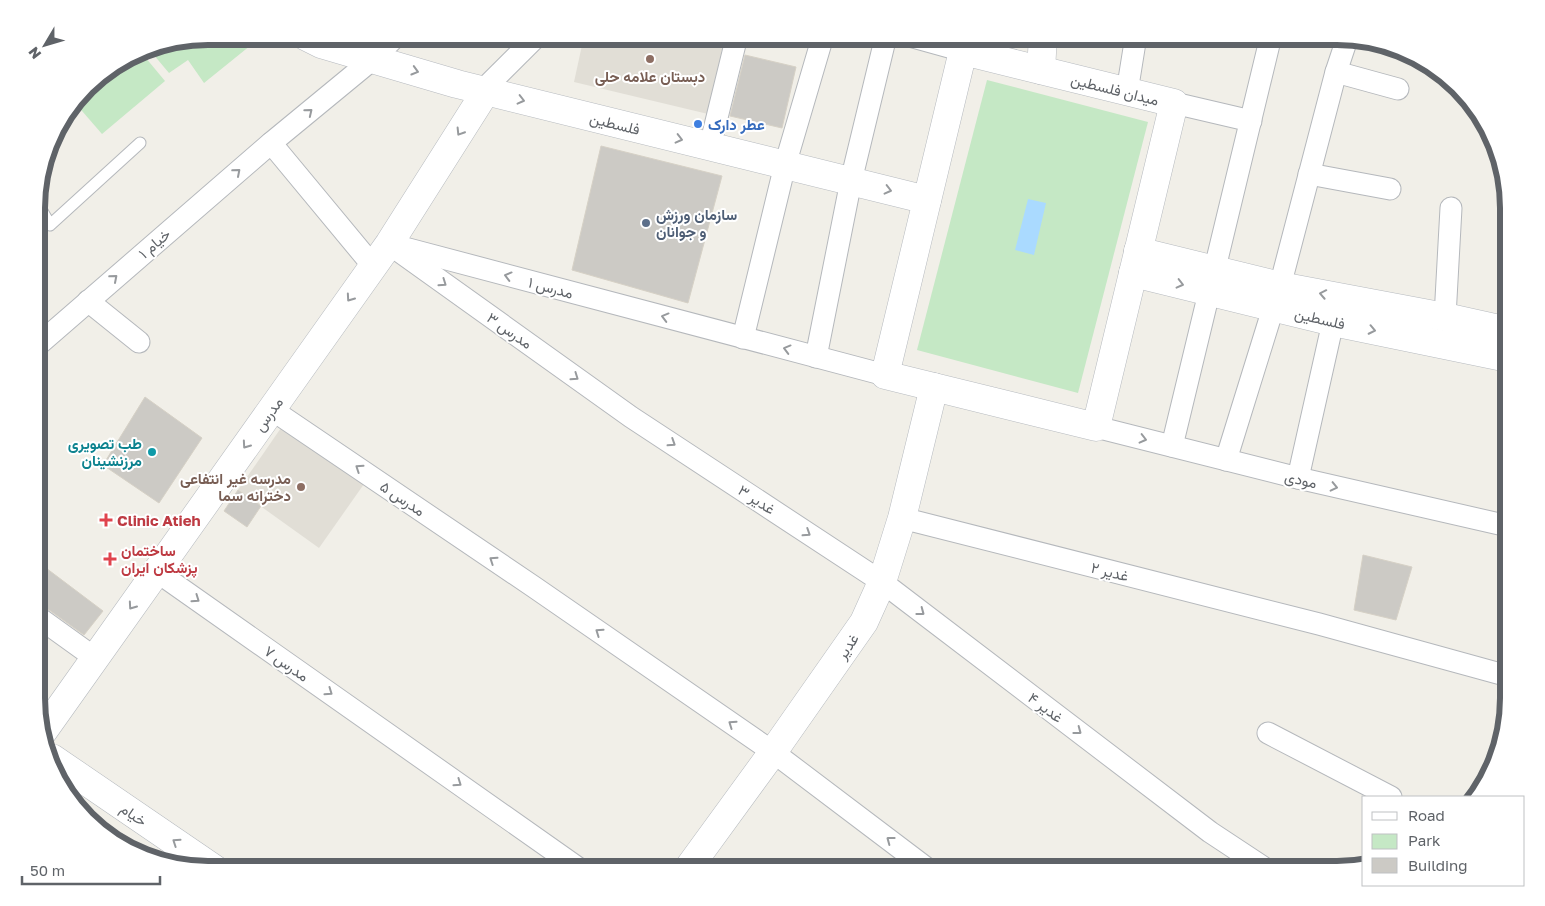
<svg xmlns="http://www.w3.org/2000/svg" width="1545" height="906" viewBox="0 0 1545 906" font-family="'Golos Text',Vazirmatn,sans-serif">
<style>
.education{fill:#e1ded6}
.green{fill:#c5e8c5}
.water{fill:#aadaff}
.building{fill:#cccac5;stroke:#d6d1c6}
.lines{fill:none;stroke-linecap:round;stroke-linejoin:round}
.lane-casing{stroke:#b5b8bc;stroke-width:13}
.street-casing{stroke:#b5b8bc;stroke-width:23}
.secondary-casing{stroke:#b6babf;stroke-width:29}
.lane{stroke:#fff;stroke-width:11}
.street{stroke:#fff;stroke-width:21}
.secondary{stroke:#fff;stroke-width:28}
.oneway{stroke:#979a9d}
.education-dot{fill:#8d6e63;stroke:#fff;stroke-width:2}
.shop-dot{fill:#3f7fe0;stroke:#fff;stroke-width:2}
.service-dot{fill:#5c6f8a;stroke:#fff;stroke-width:2}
.culture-dot{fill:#0f9aa8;stroke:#fff;stroke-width:2}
.health-dot{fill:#e0444e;stroke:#fff;stroke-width:2}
.labels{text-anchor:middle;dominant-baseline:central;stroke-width:4;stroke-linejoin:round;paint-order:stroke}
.education-label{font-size:15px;font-weight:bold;fill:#785e54;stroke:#fff}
.street-label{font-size:15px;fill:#5f6368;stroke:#fff}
.shop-label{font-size:15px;font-weight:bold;fill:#366cbe;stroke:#fff;text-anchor:start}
.service-label{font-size:15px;font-weight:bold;fill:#4e5e75;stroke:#fff;text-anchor:start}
.culture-label{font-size:15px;font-weight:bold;fill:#0d838f;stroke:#fff;text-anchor:end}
.health-label{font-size:15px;font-weight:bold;fill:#be3a42;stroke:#fff;text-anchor:start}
.rim{fill:none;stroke:#5f6368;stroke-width:6}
</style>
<rect width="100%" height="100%" fill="#f1efe8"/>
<g class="education">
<polygon points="584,36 725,36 708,114 574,82"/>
<polygon points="283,425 364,484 319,548 238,490"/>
</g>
<g class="green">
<polygon points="208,36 247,36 256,41 204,83 188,60 169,73 148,48"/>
<polygon points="140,51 165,81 102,134 76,104 95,79"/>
<polygon points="987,80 1148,122 1078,393 917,350"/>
</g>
<polygon class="water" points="1028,199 1046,203 1034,255 1015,250"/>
<g class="building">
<polygon points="745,55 796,67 782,128 730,116"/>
<polygon points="601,146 722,176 688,303 572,270"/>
<polygon points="145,397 202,438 159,503 103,465"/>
<polygon points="238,490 261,506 247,527 224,511"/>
<polygon points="1363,555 1412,567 1396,620 1354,610"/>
<polygon points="38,562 103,611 84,635 45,607 38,605"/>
</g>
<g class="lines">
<defs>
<polyline id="lane" points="38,204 50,225 140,143"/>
<g id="street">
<polyline points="909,36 963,51"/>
<polyline points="1336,72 1398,89"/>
<polyline points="483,90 537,36"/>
<polyline points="1127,92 1136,36"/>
<polyline points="1174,103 1251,121"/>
<polyline points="271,143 373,266"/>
<polyline points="710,146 737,36"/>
<polyline points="1309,174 1390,189"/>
<polyline points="389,244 631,417 882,582 1210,832 1266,869"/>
<polyline points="401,247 885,375"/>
<polyline points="88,301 139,342"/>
<polyline points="1445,317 1451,208"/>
<polyline points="743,338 785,165 823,36"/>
<polyline points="38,345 271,143 373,59 396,36"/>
<polyline points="816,357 851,181 886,36"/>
<polyline points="271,409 534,587 773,752 929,870"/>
<polyline points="1096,427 1298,478 1508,526"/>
<polyline points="1172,446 1271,36"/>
<polyline points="1226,460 1280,286 1336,72 1347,39"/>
<polyline points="1298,478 1333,322"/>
<polyline points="902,518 1319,624 1508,676"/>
<polyline points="156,571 581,870"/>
<polyline points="38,617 95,658"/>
<polyline points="1268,733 1391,797"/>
</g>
<g id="secondary">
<polyline points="305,36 321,44 457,84 927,200"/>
<polygon points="963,51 1174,103 1096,427 885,375"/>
<polyline points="1041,70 1043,36"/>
<polyline points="1138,251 1280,286 1445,317 1508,331"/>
<polyline points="1133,273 1333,322 1508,358"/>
<polyline points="42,733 389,244 486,91"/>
<polyline points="52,758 216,870"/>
<polyline points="687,870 773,752 864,622 882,582 902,518 934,387"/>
</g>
</defs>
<use href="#lane" class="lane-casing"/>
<use href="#street" class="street-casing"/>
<use href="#secondary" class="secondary-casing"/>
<use href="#lane" class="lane"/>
<use href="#street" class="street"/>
<use href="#secondary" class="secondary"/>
</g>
<defs><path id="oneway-chevron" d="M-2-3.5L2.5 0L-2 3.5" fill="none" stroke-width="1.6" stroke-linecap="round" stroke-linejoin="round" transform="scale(1.25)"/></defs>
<g class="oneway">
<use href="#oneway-chevron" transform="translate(415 71) rotate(16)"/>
<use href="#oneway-chevron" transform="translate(521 100) rotate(14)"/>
<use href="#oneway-chevron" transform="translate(309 112) rotate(-39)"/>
<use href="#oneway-chevron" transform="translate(460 132) rotate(122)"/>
<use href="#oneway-chevron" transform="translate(679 139) rotate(14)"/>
<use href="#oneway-chevron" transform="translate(237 172) rotate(-41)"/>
<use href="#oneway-chevron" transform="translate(888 190) rotate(14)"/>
<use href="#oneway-chevron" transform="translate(508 276) rotate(-165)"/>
<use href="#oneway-chevron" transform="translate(114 278) rotate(-41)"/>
<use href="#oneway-chevron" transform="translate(443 283) rotate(35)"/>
<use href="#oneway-chevron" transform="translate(1180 284) rotate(14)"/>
<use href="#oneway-chevron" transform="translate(1323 294) rotate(-169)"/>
<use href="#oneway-chevron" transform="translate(350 298) rotate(125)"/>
<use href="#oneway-chevron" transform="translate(665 317) rotate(-165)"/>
<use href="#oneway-chevron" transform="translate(1372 330) rotate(12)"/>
<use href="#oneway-chevron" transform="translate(787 349) rotate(-165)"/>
<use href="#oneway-chevron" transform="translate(575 377) rotate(35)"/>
<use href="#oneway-chevron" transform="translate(1143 439) rotate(14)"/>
<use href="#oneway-chevron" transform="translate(672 443) rotate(33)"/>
<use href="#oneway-chevron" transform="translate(246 445) rotate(125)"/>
<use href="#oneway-chevron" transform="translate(359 468) rotate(-146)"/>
<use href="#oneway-chevron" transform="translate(1334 487) rotate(13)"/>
<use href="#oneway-chevron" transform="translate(807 533) rotate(33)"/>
<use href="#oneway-chevron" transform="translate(493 560) rotate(-146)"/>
<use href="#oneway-chevron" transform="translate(196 599) rotate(35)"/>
<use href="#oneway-chevron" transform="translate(132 606) rotate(125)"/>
<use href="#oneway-chevron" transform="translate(921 612) rotate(37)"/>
<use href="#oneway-chevron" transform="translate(599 632) rotate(-145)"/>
<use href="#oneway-chevron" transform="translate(329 692) rotate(35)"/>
<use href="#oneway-chevron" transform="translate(732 724) rotate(-145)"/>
<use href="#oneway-chevron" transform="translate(1078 731) rotate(37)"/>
<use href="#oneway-chevron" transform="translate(458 783) rotate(35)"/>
<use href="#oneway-chevron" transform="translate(890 840) rotate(-143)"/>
<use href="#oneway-chevron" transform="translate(176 842) rotate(-146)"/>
</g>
<g class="education-dot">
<circle cx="650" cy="59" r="5"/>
<circle cx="301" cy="487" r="5"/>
</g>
<circle class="shop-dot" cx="698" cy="124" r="5"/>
<circle class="service-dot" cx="646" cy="223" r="5"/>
<circle class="culture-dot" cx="152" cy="452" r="5"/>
<g class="health-dot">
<path d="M103.5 512.5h5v5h5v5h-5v5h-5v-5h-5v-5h5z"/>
<path d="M107.5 551.5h5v5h5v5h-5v5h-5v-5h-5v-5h5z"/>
</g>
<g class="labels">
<g class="education-label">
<text x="650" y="76">دبستان علامه حلی</text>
<text x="291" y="478" text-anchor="end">مدرسه غیر انتفاعی<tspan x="291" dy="17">دخترانه سما</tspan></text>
</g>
<g class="street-label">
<text transform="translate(1115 89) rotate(14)">میدان فلسطین</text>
<text transform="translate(615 123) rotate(14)">فلسطین</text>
<text transform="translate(154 243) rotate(-41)">خیام ۱</text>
<text transform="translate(551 287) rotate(15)">مدرس ۱</text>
<text transform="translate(1320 318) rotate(13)">فلسطین</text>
<text transform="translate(510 330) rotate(35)">مدرس ۳</text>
<text transform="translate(268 414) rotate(-55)">مدرس</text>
<text transform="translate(1301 479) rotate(13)">مودی</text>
<text transform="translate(403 498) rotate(34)">مدرس ۵</text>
<text transform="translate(757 499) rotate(33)">غدیر ۳</text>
<text transform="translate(1110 571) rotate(14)">غدیر ۲</text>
<text transform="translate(847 646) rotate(-56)">غدیر</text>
<text transform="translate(287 663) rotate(35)">مدرس ۷</text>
<text transform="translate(1046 707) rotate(37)">غدیر ۴</text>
<text transform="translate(134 814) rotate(34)">خیام</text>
</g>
<g class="shop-label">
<text x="708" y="124">عطر دارک</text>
</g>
<g class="service-label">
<text x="656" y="214">سازمان ورزش<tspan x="656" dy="17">و جوانان</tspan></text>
</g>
<g class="culture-label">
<text x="142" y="443">طب تصویری<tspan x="142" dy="17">مرزنشینان</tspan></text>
</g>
<g class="health-label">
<text x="117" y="520">Clinic Atieh</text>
<text x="121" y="550">ساختمان<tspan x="121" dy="17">پزشکان ایران</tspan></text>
</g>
</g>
<path d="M0 0H1545V906H0ZM208 45H1337A163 163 0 0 1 1500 208V698A163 163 0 0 1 1337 861H208A163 163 0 0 1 45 698V208A163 163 0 0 1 208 45Z" fill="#fff" fill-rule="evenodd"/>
<path class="rim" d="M208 45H1337A163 163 0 0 1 1500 208V698A163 163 0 0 1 1337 861H208A163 163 0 0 1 45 698V208A163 163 0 0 1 208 45Z"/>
<rect x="1362" y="796" width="162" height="90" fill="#ffffff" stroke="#bfc1c3"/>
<rect x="1372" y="812" width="25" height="8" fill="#ffffff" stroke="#bfc1c3"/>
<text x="1408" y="821" font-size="15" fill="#5f6368">Road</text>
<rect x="1372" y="834" width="25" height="15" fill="#c5e8c5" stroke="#bfc1c3"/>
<text x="1408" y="846" font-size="15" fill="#5f6368">Park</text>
<rect x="1372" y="858" width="25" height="15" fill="#cccac5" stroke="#bfc1c3"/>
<text x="1408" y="871" font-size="15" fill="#5f6368">Building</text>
<g transform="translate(45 45) rotate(232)" stroke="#ffffff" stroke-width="4" paint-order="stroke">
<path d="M0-4L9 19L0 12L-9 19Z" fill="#5f6368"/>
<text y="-8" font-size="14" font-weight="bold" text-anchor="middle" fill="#5f6368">N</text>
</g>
<path d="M22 876v8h138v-8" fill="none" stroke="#5f6368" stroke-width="2.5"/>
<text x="30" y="876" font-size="15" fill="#5f6368" stroke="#ffffff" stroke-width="4" paint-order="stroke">50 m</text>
</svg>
